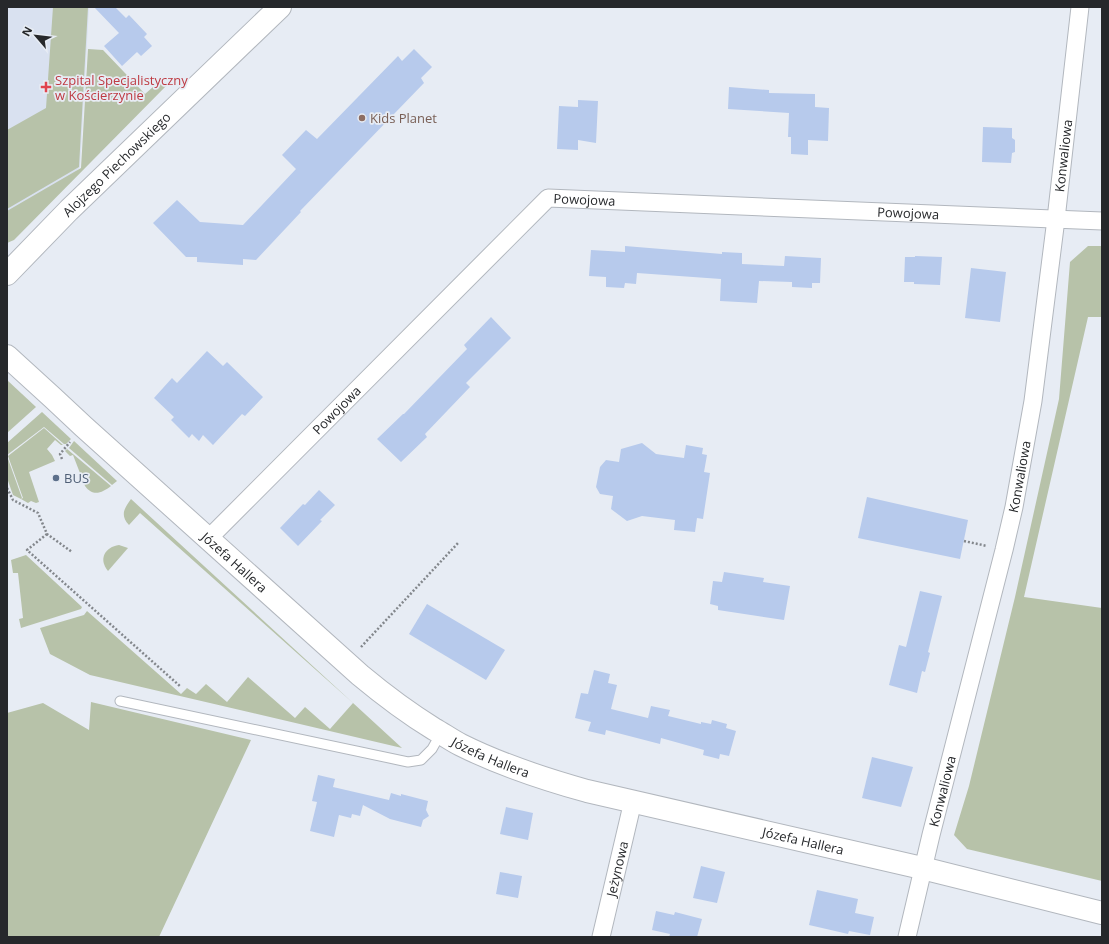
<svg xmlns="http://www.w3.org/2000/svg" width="1109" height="944" viewBox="0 0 1109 944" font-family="'Open Sans',sans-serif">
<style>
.built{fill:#d9e1f0}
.green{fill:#b7c2a9}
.building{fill:#b7caec}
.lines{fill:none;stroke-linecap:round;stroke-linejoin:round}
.lane-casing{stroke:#b2b7be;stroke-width:11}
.street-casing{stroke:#b2b7be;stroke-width:19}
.secondary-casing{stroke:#b2b7be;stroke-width:24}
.path{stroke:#83878c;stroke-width:2.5;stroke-dasharray:2 2;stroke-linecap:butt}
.lane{stroke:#fff;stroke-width:9}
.street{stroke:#fff;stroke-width:17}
.secondary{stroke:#fff;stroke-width:22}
.health-dot{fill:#e0444e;stroke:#e7ecf4;stroke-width:1.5}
.education-dot{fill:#8d6e63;stroke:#e7ecf4;stroke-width:1.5}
.service-dot{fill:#5c6f8a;stroke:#e7ecf4;stroke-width:1.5}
.labels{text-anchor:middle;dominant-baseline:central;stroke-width:3.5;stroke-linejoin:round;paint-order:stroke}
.health-label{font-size:13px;fill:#be3a42;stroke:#e7ecf4;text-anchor:start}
.education-label{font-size:13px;fill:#785e54;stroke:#e7ecf4;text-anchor:start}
.street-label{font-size:13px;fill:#26282b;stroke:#e7ecf4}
.service-label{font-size:13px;fill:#4e5e75;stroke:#e7ecf4;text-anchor:start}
</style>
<rect width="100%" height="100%" fill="#e7ecf4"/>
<polygon class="built" points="7,7 89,7 80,167 7,244"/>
<g class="green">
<polygon points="53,7 88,7 79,167 7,209 7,130 46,108"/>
<polygon points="88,49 103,50 145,94 161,80 168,84 14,240 7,243 7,211 81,168"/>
<polygon points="1088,246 1102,246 1102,317 1088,317 1024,597 1102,608 1102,881 967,849 954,835 969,786 1015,597 1059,399 1070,262"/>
<polygon points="7,380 36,407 7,433"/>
<polygon points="42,412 71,439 66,444 64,444 44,427 7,455 7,443"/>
<polygon points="44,428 63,445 61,445 55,440 47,449 52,455 55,461 29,472 39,502 36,503 31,501 28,503 21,499 23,498 8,456"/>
<polygon points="74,441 117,481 112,485 69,448"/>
<path d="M67,449l44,37c-9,7 -18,11 -26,0l-12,-31 -3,1 -5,-5z"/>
<polygon points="7,456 22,498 21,499 13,495 7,478"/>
<path d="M131,499l271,249 -312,-73 -40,-21 -10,-26 44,-13 3,-4 94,83 6,-6 9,6 10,-10 21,18 21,-25 47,41 10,-11 25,22 23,-26 -213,-190 -11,12c-9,-10 -5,-16 2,-26z"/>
<path d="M119,545l9,3 -20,23c-10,-12 -3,-24 11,-26z"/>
<polygon points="26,555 82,607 81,609 21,628 19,619 23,618 18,573 13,573 11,560"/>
<polygon points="91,702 251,740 159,937 7,937 7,713 43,703 89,730"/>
</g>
<g class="building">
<polygon points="94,7 115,7 126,18 129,15 147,34 144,37 152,46 141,56 133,48 137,52 122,66 104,46 119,33"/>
<polygon points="414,49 432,67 421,78 424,83 300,211 301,212 256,260 243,259 243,265 197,262 197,257 186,257 153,223 177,200 200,222 243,225 296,169 282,155 306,130 317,139 398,56 402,61"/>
<polygon points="729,87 769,90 769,93 815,94 815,107 829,108 828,141 808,140 808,155 791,154 791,137 788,137 789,113 728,109"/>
<polygon points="578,100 598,101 596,143 578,140 578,150 557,149 559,106 578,107"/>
<polygon points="983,127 1012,128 1012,138 1015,140 1015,152 1012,153 1011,163 982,162"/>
<polygon points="625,246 722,254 722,252 742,253 742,264 784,266 785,256 821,258 820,283 812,283 812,288 792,287 792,282 759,281 757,303 720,301 721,279 637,273 636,284 625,283 624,288 606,287 606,277 589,276 591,250 625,252"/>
<polygon points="915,256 942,257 940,285 914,284 914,282 904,282 905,257 915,257"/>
<polygon points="971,268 1006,272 1000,322 965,318"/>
<polygon points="491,317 511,338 466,383 470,387 425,434 427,437 401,462 377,439 403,414 404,414 467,349 464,345"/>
<polygon points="207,351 223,366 227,362 263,397 245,416 242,414 213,445 203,435 199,441 192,434 189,438 171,420 174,417 154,398 172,378 177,383"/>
<polygon points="642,443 656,454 684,458 686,445 703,448 702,454 707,455 704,472 710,473 703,519 697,518 695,532 674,530 675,520 642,516 627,521 611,509 613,496 600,494 596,487 600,467 606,460 619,462 621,449"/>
<polygon points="319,490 335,505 320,520 322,521 298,546 280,528 303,504 305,505"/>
<polygon points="867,497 968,520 960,559 858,538"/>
<polygon points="724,572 764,578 763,582 790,586 784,620 718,610 718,606 710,604 713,581 722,582"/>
<polygon points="920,591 942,596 928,652 930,653 925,672 922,671 917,693 889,685 899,645 906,647"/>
<polygon points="427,604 505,650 486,680 409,634"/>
<polygon points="594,670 610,674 608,683 617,685 611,709 648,718 651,706 670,710 668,716 701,724 701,722 711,724 712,720 727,724 726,728 736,731 729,756 720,754 719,759 703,755 704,750 661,738 660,744 606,730 605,735 588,731 591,722 575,718 581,693 588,694"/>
<polygon points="872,757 913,767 901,807 862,798"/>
<polygon points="318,775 335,779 333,787 389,800 391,793 401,796 401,794 428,801 426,810 429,816 423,820 421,827 390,819 363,805 360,816 352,814 351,818 339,815 334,837 310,831 317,802 312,801"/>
<polygon points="506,807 533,813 528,840 500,834"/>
<polygon points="701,866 725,872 717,903 693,898"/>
<polygon points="500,872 522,876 518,898 496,894"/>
<polygon points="817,890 858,899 855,913 874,917 870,935 849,931 848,934 809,925"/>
<polygon points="656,911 674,915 675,912 702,919 697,937 669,937 670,934 652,930"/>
</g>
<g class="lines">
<defs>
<polyline id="lane" points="120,701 408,762 421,760 432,749 441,733"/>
<g id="street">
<path id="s1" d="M208,539l340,-341 554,23"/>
<path id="s2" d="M601,937l32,-136"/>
<path id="s3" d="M907,937l24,-102 73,-285 10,-43 19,-106 23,-182 24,-212"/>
</g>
<g id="secondary">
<path id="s4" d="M7,274l62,-64 211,-203"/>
<path id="s5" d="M7,356l46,42 31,29 276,248c24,20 48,38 74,54 9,5 17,11 27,16 40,20 83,34 126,46l335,77 180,45"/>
</g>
</defs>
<use href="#lane" class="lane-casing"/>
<use href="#street" class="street-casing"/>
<use href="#secondary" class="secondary-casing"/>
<g class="path">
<polyline points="62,459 60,454 70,442"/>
<polyline points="7,488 13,500 38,513 47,534 72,552"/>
<polyline points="47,534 27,550 181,687"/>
<polyline points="964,541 987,546"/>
<polyline points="361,647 459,542"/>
</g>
<use href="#lane" class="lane"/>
<use href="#street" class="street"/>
<use href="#secondary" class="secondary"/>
</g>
<path class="health-dot" d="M44 81h4v4h4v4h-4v4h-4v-4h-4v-4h4z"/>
<circle class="education-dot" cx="362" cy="118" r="4"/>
<circle class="service-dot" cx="56" cy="478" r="4"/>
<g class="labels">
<g class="health-label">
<text x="55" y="80">Szpital Specjalistyczny<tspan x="55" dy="15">w Kościerzynie</tspan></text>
</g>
<g class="education-label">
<text x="370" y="118">Kids Planet</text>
</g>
<g class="street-label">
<text stroke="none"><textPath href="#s3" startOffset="798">Konwaliowa</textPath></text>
<text stroke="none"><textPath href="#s4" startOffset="155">Alojzego Piechowskiego</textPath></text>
<text stroke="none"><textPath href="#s1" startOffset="518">Powojowa</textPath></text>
<text stroke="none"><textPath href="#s1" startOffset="842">Powojowa</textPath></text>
<text stroke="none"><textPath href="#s1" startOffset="182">Powojowa</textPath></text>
<text stroke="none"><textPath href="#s3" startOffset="474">Konwaliowa</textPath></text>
<text stroke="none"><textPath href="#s5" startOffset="307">Józefa Hallera</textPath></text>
<text stroke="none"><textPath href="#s5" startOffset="631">Józefa Hallera</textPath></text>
<text stroke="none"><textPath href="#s3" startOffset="150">Konwaliowa</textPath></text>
<text stroke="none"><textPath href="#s5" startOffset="955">Józefa Hallera</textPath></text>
<text stroke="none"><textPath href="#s2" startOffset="70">Jeżynowa</textPath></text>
</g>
<g class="service-label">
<text x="64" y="478">BUS</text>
</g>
</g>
<rect width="1109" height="944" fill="none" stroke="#26282b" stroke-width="16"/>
<g transform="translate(36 36) rotate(298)" stroke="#e7ecf4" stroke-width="3" paint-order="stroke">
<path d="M0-3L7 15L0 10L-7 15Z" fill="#26282b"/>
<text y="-6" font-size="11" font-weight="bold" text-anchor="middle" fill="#26282b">N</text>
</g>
</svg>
